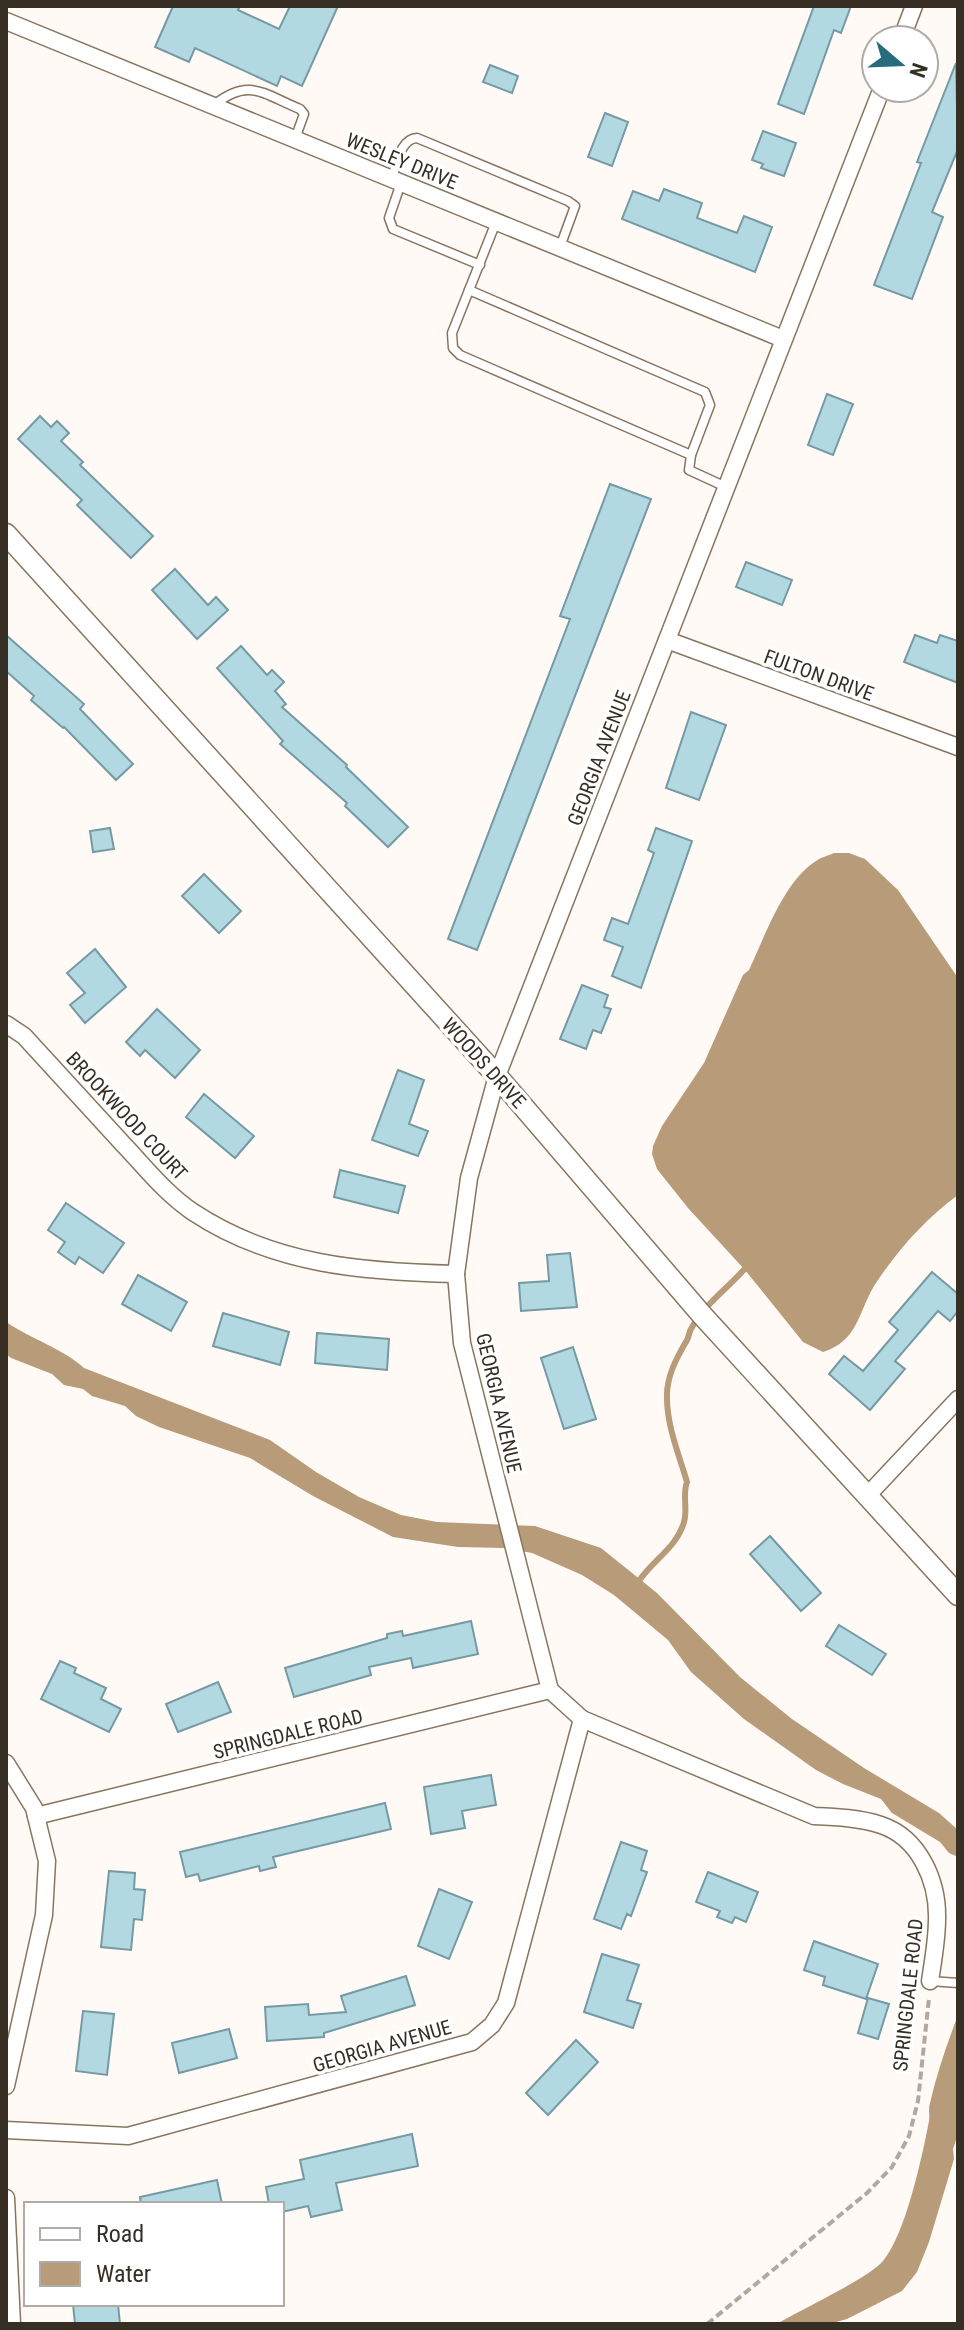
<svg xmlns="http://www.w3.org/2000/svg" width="964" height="2330" viewBox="0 0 964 2330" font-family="'Roboto Condensed',sans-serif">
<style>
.water{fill:#b89b79}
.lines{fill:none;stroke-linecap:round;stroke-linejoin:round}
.stream{stroke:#b89b79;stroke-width:6}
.building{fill:#b2d8e2;stroke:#759aa3;stroke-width:2}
.service-casing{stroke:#89755e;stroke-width:11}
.minor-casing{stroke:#89755e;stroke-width:19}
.tertiary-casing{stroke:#89755e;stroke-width:23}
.path{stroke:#b0a9a2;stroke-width:4;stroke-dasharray:8 4;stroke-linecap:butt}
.service{stroke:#fff;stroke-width:8}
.minor{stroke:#fff;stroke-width:16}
.tertiary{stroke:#fff;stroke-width:20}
.labels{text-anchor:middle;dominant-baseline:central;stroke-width:7;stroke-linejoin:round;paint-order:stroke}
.street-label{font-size:20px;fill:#372e24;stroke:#fff}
</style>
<rect width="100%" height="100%" fill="#fffaf5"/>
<g class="water">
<path d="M834,853h15l16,6 33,31 60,88v217c-33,24 -62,57 -84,91 -16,27 -16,55 -51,66l-20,-10 -58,-72 -57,-62 -31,-39 -5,-15 1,-8 9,-20 42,-63 39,-88 6,-5c16,-34 35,-89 67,-109 5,-4 12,-5 18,-8z"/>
<path d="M6,1322c25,17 56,26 78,46l186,72 46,32 43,25 42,18 36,7 98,4 66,22 56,45 83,84 52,42 72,49 75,45 19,17v27l-9,-4 -9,-11 -48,-29 -11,-14 -38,-15 -27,-14 -72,-51 -53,-47 -23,-32 -54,-45 -32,-20 -50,-22 -27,-5 -47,-1 -65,-10 -80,-41 -63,-38 -91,-31 -23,-11 -11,-10 -33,-10 -9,-7 -19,-4 -12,-11 -41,-16 -5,-4z"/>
<path d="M958,2015v119l-5,15 1,10 -25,83 -12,30 -15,19 -55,28 -18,5h-52c23,-14 92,-46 106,-63 23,-28 39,-104 46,-140 1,-6 -1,-12 1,-18 7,-30 17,-59 28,-88z"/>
</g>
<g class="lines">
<path class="stream" d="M637,1584c13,-22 40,-36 47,-62 4,-13 -2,-27 3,-40 -8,-27 -20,-56 -20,-84 -1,-21 10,-41 20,-58 2,-3 2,-8 4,-11 14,-26 40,-43 58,-65"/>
</g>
<g class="building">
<polygon points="173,6 240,6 238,10 279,29 290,6 338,6 302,86 281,76 277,86 195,48 189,62 155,47"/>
<polygon points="814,6 851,6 841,33 834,30 804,114 778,104"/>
<polygon points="956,63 958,149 932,212 943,217 912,299 874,285 921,163 917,162"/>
<polygon points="490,65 518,76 512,93 483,82"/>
<polygon points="605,113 628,122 612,166 588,157"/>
<polygon points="763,131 796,143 784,176 761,168 763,164 752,160"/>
<polygon points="664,189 702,203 697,218 737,233 744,216 772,227 755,272 622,219 633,191 659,201"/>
<polygon points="827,394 853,404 833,455 808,445"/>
<polygon points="40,416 51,427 57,421 69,433 61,441 83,462 80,465 153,536 131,558 77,505 82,500 18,439"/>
<polygon points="610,484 651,499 477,950 448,939 570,619 560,616"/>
<polygon points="746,562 792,580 782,605 736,587"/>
<polygon points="175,569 208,605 216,597 228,610 197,639 152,590"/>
<polygon points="6,635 84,704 80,709 133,764 116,780 64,727 63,728 31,700 34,696 6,671"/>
<polygon points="915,635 937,643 940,635 958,641 958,683 904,662"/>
<polygon points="241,646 267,675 272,670 284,682 275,691 286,704 282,707 347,765 346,767 408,827 388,847 345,806 347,803 280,744 283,741 217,668"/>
<polygon points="691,712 726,725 699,800 666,788"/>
<polygon points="110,828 114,849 93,852 90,831"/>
<polygon points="656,828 692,841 641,988 612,976 623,947 604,940 612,918 628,924 654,853 648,850"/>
<polygon points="204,874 241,911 219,933 182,896"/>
<polygon points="95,949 126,987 85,1023 70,1005 85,993 67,973"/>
<polygon points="582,985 608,995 604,1007 611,1009 601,1033 593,1030 586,1049 560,1039"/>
<polygon points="157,1009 200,1050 175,1078 145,1050 140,1056 126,1042"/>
<polygon points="398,1070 424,1080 409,1124 428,1131 418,1156 372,1140"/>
<polygon points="204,1094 254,1136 235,1158 186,1117"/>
<polygon points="340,1170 405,1186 398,1213 334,1197"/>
<polygon points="66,1203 124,1243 103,1273 79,1257 75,1264 58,1252 65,1242 48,1230"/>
<polygon points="570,1253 577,1307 521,1311 519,1283 549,1281 547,1255"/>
<polygon points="932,1272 958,1294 958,1311 950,1321 938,1311 895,1361 905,1369 870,1410 829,1374 844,1356 863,1371 898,1330 889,1322"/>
<polygon points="138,1275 187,1302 171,1331 122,1304"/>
<polygon points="223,1313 289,1332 280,1365 213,1346"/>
<polygon points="317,1333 389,1339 387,1370 315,1363"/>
<polygon points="573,1347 596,1419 564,1429 541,1358"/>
<polygon points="770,1536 821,1593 801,1611 750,1554"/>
<polygon points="471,1621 478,1654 413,1668 411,1658 369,1667 371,1675 294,1697 285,1668 387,1638 387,1634 402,1631 403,1636"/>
<polygon points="839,1625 886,1654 872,1675 826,1646"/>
<polygon points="60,1661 76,1668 74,1673 106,1688 101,1699 121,1709 109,1732 41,1699"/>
<polygon points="218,1682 231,1712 178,1732 166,1704"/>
<polygon points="491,1775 496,1805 462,1811 465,1828 431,1834 424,1787"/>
<polygon points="385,1803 391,1829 273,1857 276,1867 260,1871 259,1866 200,1881 198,1874 186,1877 180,1852"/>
<polygon points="621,1842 647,1851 641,1870 647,1872 631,1916 627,1914 621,1929 594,1919"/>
<polygon points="109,1871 135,1873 134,1889 145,1890 142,1920 134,1919 131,1950 101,1947"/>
<polygon points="708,1872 758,1892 746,1922 735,1917 732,1923 717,1917 720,1911 696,1902"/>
<polygon points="439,1889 472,1902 449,1959 418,1946"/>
<polygon points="814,1941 878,1964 866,1999 823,1985 825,1977 804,1970"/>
<polygon points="602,1954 639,1965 627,2000 641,2004 633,2028 584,2012"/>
<polygon points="406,1976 415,2005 324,2033 324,2037 267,2041 265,2007 308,2004 309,2015 346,2012 341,1996"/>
<polygon points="868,1998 889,2004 878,2039 858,2033"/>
<polygon points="83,2011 114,2014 107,2075 76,2071"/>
<polygon points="229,2029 237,2058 179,2073 172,2043"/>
<polygon points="576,2040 598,2062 548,2115 526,2093"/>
<polygon points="412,2134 418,2166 336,2183 342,2210 311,2217 308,2206 282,2212 282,2204 269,2204 266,2187 304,2179 300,2160"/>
<polygon points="217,2180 222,2204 141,2204 140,2197"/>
<polygon points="73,2304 118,2304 120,2324 75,2324"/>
</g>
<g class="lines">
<defs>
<g id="service">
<path d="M214,105c35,-28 49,-11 86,4l4,5 -9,25"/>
<path d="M392,178c5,-14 8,-39 25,-40l151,63 7,5 -15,41"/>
<polyline points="401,183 389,218 393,229 480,265"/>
<polyline points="496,222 452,333 453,348 460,355 691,455 689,470 726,487"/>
<polyline points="469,290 705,392 710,405 691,455"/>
<polyline points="930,1981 958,1983"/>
</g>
<g id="minor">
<polyline points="6,21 783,339"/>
<polyline points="901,40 914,6"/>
<polyline points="667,640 958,747"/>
<path d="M6,1024l18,12c33,36 66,72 99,108 22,23 43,50 70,68 80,53 170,60 263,62"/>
<polyline points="867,1496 958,1399"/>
<path d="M582,1719l232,97c23,1 46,2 67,9 39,13 57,57 56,94 0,21 -4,42 -7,62"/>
<polyline points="6,1763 34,1808 47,1861 44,1915 6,2086"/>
<polyline points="36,1816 550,1690"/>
<polyline points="6,2130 128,2136 472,2042 492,2025 506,2003 582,1719 550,1690 462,1343 456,1274 469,1178 497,1076 882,88"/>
<polyline points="6,2198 12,2324"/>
</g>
<polyline id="tertiary" points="6,534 497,1076 702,1315 958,1595"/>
</defs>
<use href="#service" class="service-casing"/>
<use href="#minor" class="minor-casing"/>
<use href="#tertiary" class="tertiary-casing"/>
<polyline class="path" points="707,2324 867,2193 892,2167 909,2136 918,2101 929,1998"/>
<use href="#service" class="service"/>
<use href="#minor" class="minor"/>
<use href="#tertiary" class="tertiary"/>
</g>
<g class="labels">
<g class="street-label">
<text transform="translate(402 161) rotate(22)">WESLEY DRIVE</text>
<text transform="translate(819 675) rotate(20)">FULTON DRIVE</text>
<text transform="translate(599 758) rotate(-69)">GEORGIA AVENUE</text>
<text transform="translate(484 1063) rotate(48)">WOODS DRIVE</text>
<text transform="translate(127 1116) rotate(47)">BROOKWOOD COURT</text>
<text transform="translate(499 1403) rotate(77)">GEORGIA AVENUE</text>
<text transform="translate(288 1734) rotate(-14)">SPRINGDALE ROAD</text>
<text transform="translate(908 1995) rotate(-84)">SPRINGDALE ROAD</text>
<text transform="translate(382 2046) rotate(-16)">GEORGIA AVENUE</text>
</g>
</g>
<rect width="964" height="2330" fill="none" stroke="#372e24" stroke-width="16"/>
<rect x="24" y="2202" width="260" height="104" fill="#ffffff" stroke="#afaba7" stroke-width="2"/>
<rect x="40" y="2228" width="40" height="12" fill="#ffffff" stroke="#afaba7" stroke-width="2"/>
<text x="96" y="2242" font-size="24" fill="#372e24">Road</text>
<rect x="40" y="2262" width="40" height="24" fill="#b89b79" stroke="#afaba7" stroke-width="2"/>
<text x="96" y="2282" font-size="24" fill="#372e24">Water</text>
<g transform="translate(900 64) rotate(109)"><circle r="38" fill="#ffffff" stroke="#afaba7" stroke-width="2"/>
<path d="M0-6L14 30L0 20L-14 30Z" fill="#276c7c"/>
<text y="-12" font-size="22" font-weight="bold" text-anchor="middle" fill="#372e24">N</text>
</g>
</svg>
